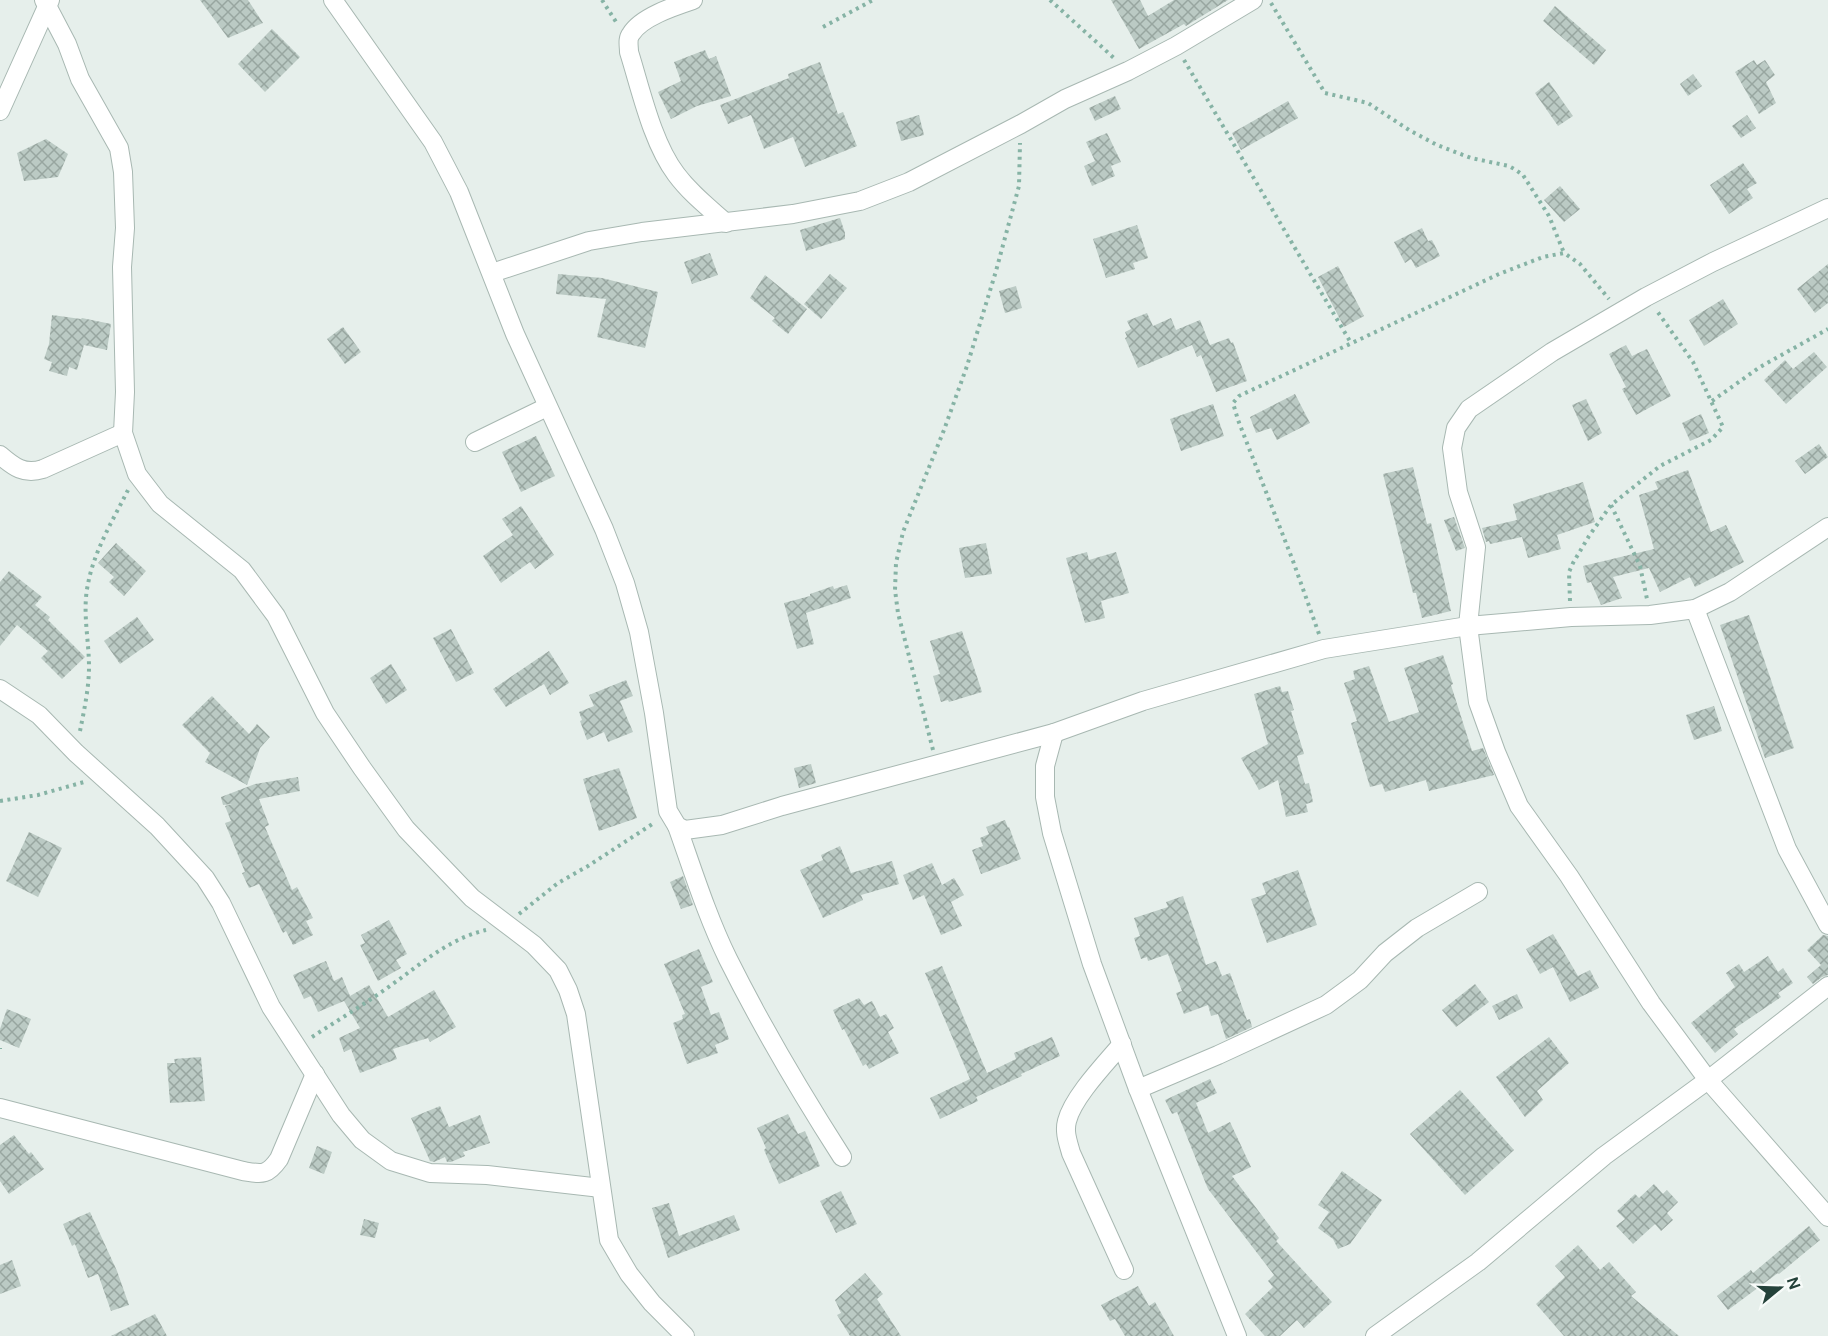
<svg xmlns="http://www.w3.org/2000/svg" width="1828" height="1336" viewBox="0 0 1828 1336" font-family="'DM Sans',sans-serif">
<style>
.building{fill:url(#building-cross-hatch)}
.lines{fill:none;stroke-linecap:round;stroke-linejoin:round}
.minor-casing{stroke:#a8b8b2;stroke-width:20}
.tertiary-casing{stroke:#a8b8b2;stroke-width:20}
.path{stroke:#86b3a5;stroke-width:4;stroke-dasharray:3 4.5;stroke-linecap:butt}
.minor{stroke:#fff;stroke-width:18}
.tertiary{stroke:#fff;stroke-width:18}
</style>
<defs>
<pattern id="building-cross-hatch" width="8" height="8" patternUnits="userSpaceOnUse" patternTransform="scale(1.5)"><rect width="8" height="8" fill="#bbcac4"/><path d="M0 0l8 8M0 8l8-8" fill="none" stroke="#98a6a0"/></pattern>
</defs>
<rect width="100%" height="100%" fill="#e6efeb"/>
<g class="building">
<polygon points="200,0 248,0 263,23 228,38"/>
<polygon points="1111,0 1140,0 1148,16 1174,0 1228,0 1186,26 1184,24 1139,49"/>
<polygon points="1555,6 1606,50 1594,65 1543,21"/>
<polygon points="272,29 300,57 265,92 238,64"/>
<polygon points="705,50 709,59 716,56 731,96 697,106 671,119 658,92 681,81 674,62"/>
<polygon points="1754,60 1757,65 1765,60 1775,75 1766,82 1776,103 1759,114 1735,72"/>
<polygon points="820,62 838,114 843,112 857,146 805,167 793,137 764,149 751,115 728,124 720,105 789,78 788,74"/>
<polygon points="1693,74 1702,86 1688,96 1680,84"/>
<polygon points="1549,82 1573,116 1558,126 1535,93"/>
<polygon points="1115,96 1121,109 1095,121 1089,108"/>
<polygon points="1288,101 1298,118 1241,150 1232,133"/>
<polygon points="919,115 924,135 901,141 896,122"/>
<polygon points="1747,115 1756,128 1741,138 1732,126"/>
<polygon points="1107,133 1121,162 1111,166 1115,176 1092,186 1084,166 1095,161 1086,142"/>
<polygon points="46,139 68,154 58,177 24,181 17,153"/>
<polygon points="1743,163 1757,183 1747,189 1753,198 1729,214 1710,185"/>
<polygon points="1560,186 1580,209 1564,222 1544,200"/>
<polygon points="840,218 845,233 845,239 806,251 800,230"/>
<polygon points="1137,225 1148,258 1133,263 1135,269 1106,278 1093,239"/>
<polygon points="1422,228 1428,241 1432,240 1440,256 1416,268 1411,259 1405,263 1394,242"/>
<polygon points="710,253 718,275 692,284 684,262"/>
<polygon points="1828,264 1828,303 1815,313 1797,289"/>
<polygon points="1338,266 1364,316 1344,327 1318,277"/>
<polygon points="558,274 602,278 658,292 645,348 597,337 606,299 556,294"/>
<polygon points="830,274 847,288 821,319 804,304"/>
<polygon points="765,275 807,309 788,334 772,321 775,318 750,298"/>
<polygon points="1016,286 1022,308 1005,313 999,291"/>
<polygon points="1723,299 1738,324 1704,346 1689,320"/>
<polygon points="1147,313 1153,326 1171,318 1176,330 1200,320 1210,345 1229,338 1231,343 1233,342 1247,381 1216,392 1201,355 1197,357 1192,345 1138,368 1125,338 1127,337 1125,332 1131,329 1127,321"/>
<polygon points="52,315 81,319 82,318 111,324 107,350 84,345 77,370 69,367 67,376 49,371 52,362 44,359 49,344"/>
<polygon points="343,327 361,352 345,364 327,339"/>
<polygon points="1626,345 1632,356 1647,349 1671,396 1636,415 1622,389 1626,387 1609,354"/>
<polygon points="1814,352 1827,367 1786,404 1764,380 1785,360 1793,369"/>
<polygon points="1295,394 1310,423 1277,440 1271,428 1256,433 1250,417"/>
<polygon points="1586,399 1602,433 1588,441 1572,405"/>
<polygon points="1213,404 1224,436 1181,451 1170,419"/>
<polygon points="1701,414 1709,433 1690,441 1682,423"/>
<polygon points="536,436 555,476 521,492 502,452"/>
<polygon points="1819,444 1828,457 1805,474 1795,461"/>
<polygon points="1413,467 1427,524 1431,523 1451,611 1422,618 1416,593 1413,593 1383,474"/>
<polygon points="1688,470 1711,532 1726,525 1744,562 1695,587 1690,577 1660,592 1649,568 1613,577 1622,598 1601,605 1591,582 1587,583 1583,566 1654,549 1639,495 1658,489 1655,482"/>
<polygon points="1583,482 1595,522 1557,535 1561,549 1528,558 1522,537 1490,544 1489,541 1486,542 1482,528 1517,520 1513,504"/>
<polygon points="521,506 554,555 535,569 530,562 501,583 483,556 513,535 502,519"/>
<polygon points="1454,517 1465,548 1456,551 1444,520"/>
<polygon points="116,543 146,571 124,596 109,582 114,577 98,563"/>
<polygon points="986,543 992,574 965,578 959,548"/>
<polygon points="1087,552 1089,560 1116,552 1129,593 1101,601 1105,618 1085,623 1066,558"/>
<polygon points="9,571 42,597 35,605 50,617 48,620 85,657 62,679 41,658 48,651 17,625 0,646 0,582"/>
<polygon points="847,585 851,598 806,613 814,644 797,649 784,603 810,596 810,594 833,586 834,589"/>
<polygon points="1749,615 1794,748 1765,758 1720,625"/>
<polygon points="137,617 154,640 120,664 104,641"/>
<polygon points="451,629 474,673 456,682 433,638"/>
<polygon points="962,631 982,692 949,702 948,700 941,702 933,676 940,674 930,641"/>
<polygon points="549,651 569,683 550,695 544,684 506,707 493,689"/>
<polygon points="1443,655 1453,684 1451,685 1472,751 1483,748 1494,775 1429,791 1426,780 1385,792 1382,784 1370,787 1351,723 1357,721 1344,683 1355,679 1353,671 1369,666 1389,722 1419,712 1404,668"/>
<polygon points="391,664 407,690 386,704 370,678"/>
<polygon points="626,680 633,696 620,701 633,732 608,742 604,732 587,740 580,721 582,720 579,712 594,706 589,695"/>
<polygon points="1280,686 1282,692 1288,691 1294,710 1291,711 1304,754 1297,756 1305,784 1309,783 1313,802 1306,804 1308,812 1286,817 1278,780 1259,790 1241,758 1268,744 1254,694"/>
<polygon points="212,696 249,734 257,724 270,737 260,748 247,785 205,762 210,753 182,725"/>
<polygon points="1714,706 1722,731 1694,740 1686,715"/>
<polygon points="811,764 816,783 799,788 794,768"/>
<polygon points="619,768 637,818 599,831 583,779"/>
<polygon points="298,777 300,791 259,799 269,825 265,827 292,890 297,887 313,918 306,921 313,935 293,945 286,931 283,933 259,884 249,888 242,873 245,872 225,823 231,821 225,806 232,804 223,805 221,797 255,784"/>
<polygon points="1005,820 1008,828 1009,827 1021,859 981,874 972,850 983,846 980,838 989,834 986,827"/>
<polygon points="29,832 62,848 38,897 6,881"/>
<polygon points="840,846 851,873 892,861 899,884 861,895 863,900 823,918 800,870 823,860 821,855"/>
<polygon points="932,863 942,885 954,878 964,895 951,902 962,926 941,935 924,895 913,900 903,875"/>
<polygon points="1298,870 1317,925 1267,943 1251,899 1266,894 1262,883"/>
<polygon points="683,876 693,905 681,909 670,882"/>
<polygon points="1183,896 1206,965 1216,961 1222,976 1230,973 1247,1020 1250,1019 1252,1027 1226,1039 1218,1014 1211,1016 1208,1005 1184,1014 1176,993 1182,991 1168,954 1148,961 1147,957 1141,959 1134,938 1140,936 1134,918 1168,907 1166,902"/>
<polygon points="389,920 407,954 396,960 401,968 378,981 360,945 365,943 361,935"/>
<polygon points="1553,934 1578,976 1590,970 1599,988 1570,1002 1553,967 1540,974 1526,949"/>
<polygon points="1823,935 1828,936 1828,975 1822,977 1813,984 1807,977 1821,965 1807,950"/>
<polygon points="699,949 713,982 701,987 711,1015 719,1012 729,1039 715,1045 718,1053 687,1064 673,1023 683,1019 682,1015 685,1014 664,964"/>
<polygon points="1768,956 1778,972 1783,968 1793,983 1778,993 1781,997 1734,1029 1738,1034 1715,1053 1691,1023 1735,987 1726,973 1739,964 1744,972"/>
<polygon points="326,961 334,981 342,977 350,996 369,985 388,1017 434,990 456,1027 430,1042 428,1038 393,1049 397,1059 360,1073 351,1049 344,1052 339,1038 360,1028 344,1001 318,1012 311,996 304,999 293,975"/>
<polygon points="942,966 987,1073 1016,1059 1014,1053 1052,1037 1060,1056 1021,1074 1022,1076 976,1097 978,1101 940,1119 930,1098 970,1079 925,973"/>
<polygon points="1475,984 1489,1002 1456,1027 1442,1010"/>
<polygon points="1517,994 1523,1008 1499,1020 1492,1006"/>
<polygon points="859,998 864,1005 872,1001 880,1017 886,1014 894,1028 888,1032 899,1053 869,1069 866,1064 863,1066 844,1029 842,1030 833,1010"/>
<polygon points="7,1009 31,1019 19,1048 0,1040 0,1029"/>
<polygon points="1549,1037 1569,1063 1537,1091 1543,1100 1525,1117 1496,1077"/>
<polygon points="201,1057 205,1101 170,1103 167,1063 175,1063 174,1059"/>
<polygon points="1210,1079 1217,1093 1196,1103 1208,1133 1230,1122 1251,1167 1232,1176 1279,1238 1276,1241 1332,1302 1304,1328 1297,1320 1280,1336 1265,1336 1245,1314 1273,1287 1268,1281 1274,1275 1208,1189 1177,1112 1172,1114 1165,1100"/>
<polygon points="1460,1090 1514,1150 1465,1195 1410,1134"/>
<polygon points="440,1106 449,1127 480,1115 490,1143 463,1152 465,1156 451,1162 447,1162 445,1157 434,1162 430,1161 411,1118"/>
<polygon points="788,1114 798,1134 805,1131 820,1166 779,1184 764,1150 766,1148 757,1128"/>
<polygon points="14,1135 29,1154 31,1152 44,1169 9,1194 0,1181 0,1145"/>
<polygon points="317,1146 332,1152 324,1174 309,1168"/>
<polygon points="1342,1171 1382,1200 1350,1244 1338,1249 1333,1239 1318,1228 1329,1212 1318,1205"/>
<polygon points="1654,1184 1663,1194 1667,1190 1678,1202 1667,1213 1673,1220 1661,1231 1655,1224 1633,1244 1616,1226 1625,1219 1617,1211 1635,1194 1639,1198"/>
<polygon points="841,1191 857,1224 836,1233 820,1201"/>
<polygon points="669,1203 679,1236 734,1215 740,1230 668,1258 652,1208"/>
<polygon points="90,1212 117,1271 129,1305 111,1311 98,1274 88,1278 75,1244 72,1246 63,1224"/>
<polygon points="364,1219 379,1223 375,1238 360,1235"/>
<polygon points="1809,1226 1820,1240 1779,1274 1778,1273 1728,1310 1717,1296 1751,1270 1753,1273"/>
<polygon points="1578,1245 1600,1270 1609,1262 1636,1292 1631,1296 1679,1336 1564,1336 1536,1304 1565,1277 1555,1266"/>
<polygon points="12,1260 21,1286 0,1294 0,1265"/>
<polygon points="865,1273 883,1294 877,1299 901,1336 850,1336 837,1315 841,1313 835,1300"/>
<polygon points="1138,1286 1149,1306 1155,1302 1174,1336 1125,1336 1115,1319 1110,1321 1101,1305"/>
<polygon points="155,1314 167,1336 111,1336"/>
</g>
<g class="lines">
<defs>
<g id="minor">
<polyline points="44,0 67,44 80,79 119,148 123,172 125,228 122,267 125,392 123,433 137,474 160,504 242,570 276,616 325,713 362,768 406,829 472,898 534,945 558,970 568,990 576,1014 609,1240 629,1274 652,1303 685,1336"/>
<polyline points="333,0 433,142 459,192 515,334 604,529 625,583 639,632 654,713 668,811 677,826 685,830 722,825 782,806 1054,733 1143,701 1324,649 1468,626 1571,617 1650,615 1695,609 1730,592 1828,527"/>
<path d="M693,0c-18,6 -52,17 -62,34 -4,5 -2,12 -2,18 12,38 23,90 47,122 14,19 32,33 50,49"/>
<polyline points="1828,208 1713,262 1646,297 1552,352 1469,409 1456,428 1452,448 1458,492 1476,547 1468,626 1478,702 1496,752 1519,806 1569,876 1651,1003 1708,1080 1828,1217"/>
<polyline points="492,273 589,241 642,232 793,214 860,201 909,182 1021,124 1065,99 1128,71 1176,46 1253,0"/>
<polyline points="475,442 547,407"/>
<path d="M0,455c14,12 24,20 43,14l80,-36"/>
<polyline points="1695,609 1787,849 1828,925"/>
<polyline points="0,689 39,715 76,753 157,826 205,878 221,903 271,1007 341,1115 362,1140 391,1161 430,1173 487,1175 601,1188"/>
<polyline points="1054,733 1045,766 1045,797 1052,833 1092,964 1138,1089 1237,1336"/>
<path d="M677,826c16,45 30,90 51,133 34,68 73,134 114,198"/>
<path d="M1122,1044c-16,19 -49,53 -55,77 -3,11 1,21 4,32l53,117"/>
<polyline points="1138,1089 1218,1055 1326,1005 1360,980 1385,953 1417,928 1478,892"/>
<path d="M0,1108l243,63c19,3 24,5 36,-12l36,-85"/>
<polyline points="1375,1336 1478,1262 1604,1156 1708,1080 1828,986"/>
</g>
<polyline id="tertiary" points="0,111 50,0"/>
</defs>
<use href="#minor" class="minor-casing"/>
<use href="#tertiary" class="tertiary-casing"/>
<g class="path">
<polyline points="602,0 618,25"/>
<polyline points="1050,0 1114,58"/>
<polyline points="1271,3 1325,93 1368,103 1409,130 1437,145 1471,158 1509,166 1516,170 1523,175 1549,216 1564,253"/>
<polyline points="823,27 873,0"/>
<polyline points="1184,60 1351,343"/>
<polyline points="1712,401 1760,367 1828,329"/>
<polyline points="1611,505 1640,566 1647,599"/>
<polyline points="1570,601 1569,572 1573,563 1589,536 1611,505 1660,466 1711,440 1723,427 1693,362 1657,311"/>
<polyline points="1319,634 1293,561 1238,420 1233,403 1239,396 1499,274 1543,257 1564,253 1580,264 1609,299"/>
<path d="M80,731c4,-20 9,-43 9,-64 0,-28 -7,-56 -1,-83 6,-33 25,-64 40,-94"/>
<polyline points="933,750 898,613 895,590 896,563 903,532 944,430 967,366 996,271 1019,186 1020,143"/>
<polyline points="0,801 38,795 84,782"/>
<polyline points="519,914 558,883 588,866 654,823"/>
<path d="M312,1037c26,-17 53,-33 78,-51 31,-22 58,-47 96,-56"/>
<polyline points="0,1049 0,1048"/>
</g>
<use href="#minor" class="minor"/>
<use href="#tertiary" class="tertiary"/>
</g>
<g transform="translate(1780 1288) rotate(71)" stroke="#f7fbf9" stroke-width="4.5" paint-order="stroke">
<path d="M0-4.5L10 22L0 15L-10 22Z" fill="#24423a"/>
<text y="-9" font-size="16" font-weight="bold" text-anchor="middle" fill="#24423a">N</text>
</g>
</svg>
